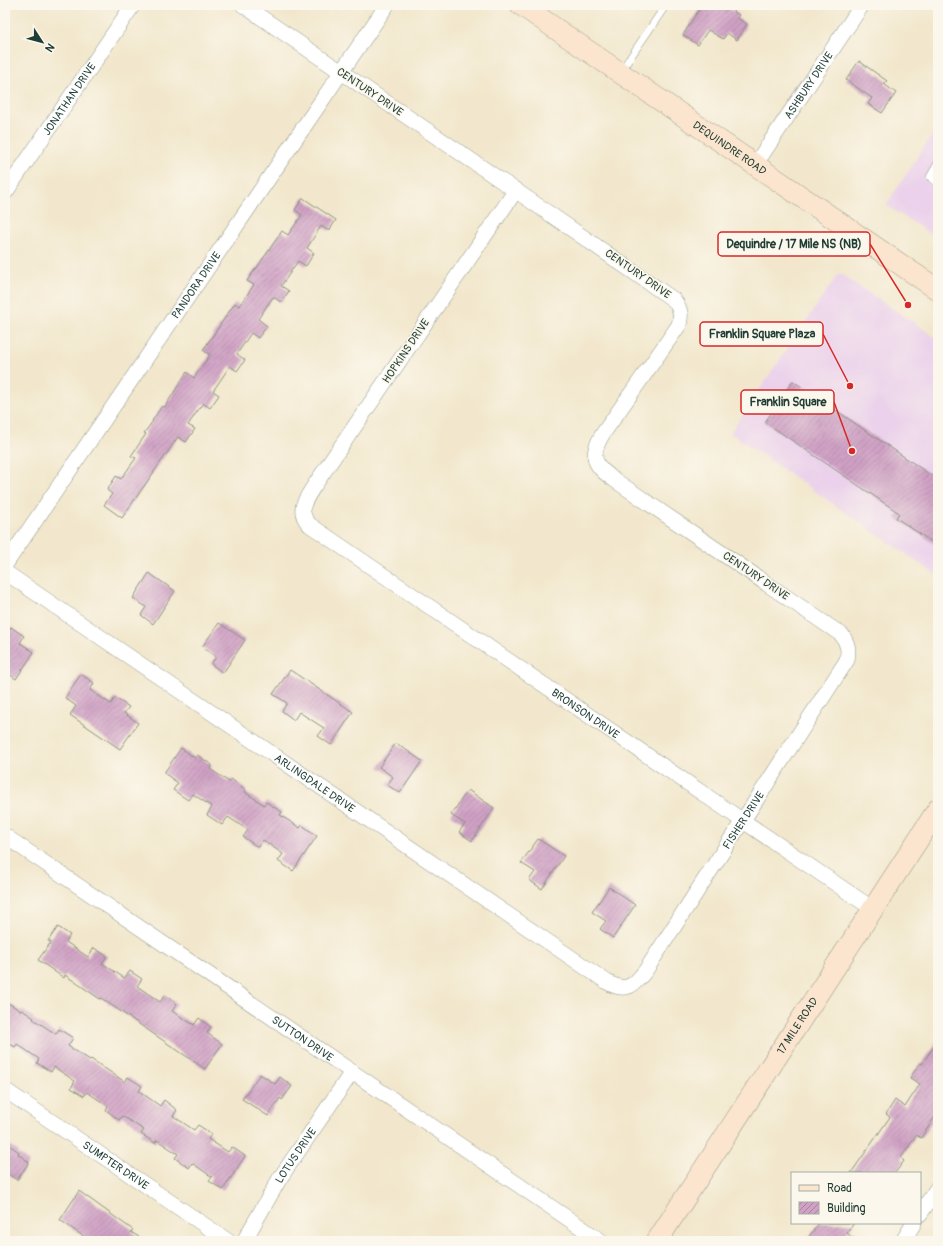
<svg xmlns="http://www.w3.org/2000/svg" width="943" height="1246" viewBox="0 0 943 1246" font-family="Pangolin,sans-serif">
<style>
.built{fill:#ebd1eb}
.building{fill:url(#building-hatch)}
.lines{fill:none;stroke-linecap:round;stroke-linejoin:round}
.service-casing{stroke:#889280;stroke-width:8}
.minor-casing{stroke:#889280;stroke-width:16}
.secondary-casing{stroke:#889280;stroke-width:22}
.service{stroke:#fff;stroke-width:7}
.minor{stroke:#fff;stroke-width:15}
.secondary{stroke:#fce5cf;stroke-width:21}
.labels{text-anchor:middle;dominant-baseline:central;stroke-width:3;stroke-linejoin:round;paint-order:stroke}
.street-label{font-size:11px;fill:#1f3d34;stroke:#fbf7ec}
.leader{fill:none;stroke:#d62828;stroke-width:1.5}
.callout-dot{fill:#d62828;stroke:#fbf7ec;stroke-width:1.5}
.callout{fill:#fbf7ec;stroke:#d62828;stroke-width:1.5}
.callout-label{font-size:12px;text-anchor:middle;font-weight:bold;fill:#1f3d34}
</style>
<defs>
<pattern id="building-hatch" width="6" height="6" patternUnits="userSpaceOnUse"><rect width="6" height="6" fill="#d0a1c5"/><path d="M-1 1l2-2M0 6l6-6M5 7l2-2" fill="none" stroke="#a884a1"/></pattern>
</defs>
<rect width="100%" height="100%" fill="#fbf7ec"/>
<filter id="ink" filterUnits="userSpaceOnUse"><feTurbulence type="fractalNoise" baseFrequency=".025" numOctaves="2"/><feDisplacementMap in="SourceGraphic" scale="8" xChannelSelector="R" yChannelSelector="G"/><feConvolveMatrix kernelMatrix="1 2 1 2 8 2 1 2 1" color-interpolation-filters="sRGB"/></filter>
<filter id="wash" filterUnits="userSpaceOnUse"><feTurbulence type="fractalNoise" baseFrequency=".012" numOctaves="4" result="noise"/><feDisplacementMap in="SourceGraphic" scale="16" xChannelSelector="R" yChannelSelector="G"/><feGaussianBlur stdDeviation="0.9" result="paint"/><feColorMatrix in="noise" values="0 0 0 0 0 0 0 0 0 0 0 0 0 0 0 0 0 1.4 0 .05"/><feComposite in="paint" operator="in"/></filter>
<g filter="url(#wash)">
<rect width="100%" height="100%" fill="#f2e7cc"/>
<g class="built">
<polygon points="938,126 938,239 886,205"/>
<polygon points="839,273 938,339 938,576 730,433"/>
</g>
<g id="blocks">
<g class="building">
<polygon points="702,5 724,5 739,15 737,18 747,24 737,40 727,33 723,39 708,30 698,45 683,35"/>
<polygon points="859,61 887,81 884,84 896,93 882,113 868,104 872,98 846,80"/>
<polygon points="303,198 336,220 329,231 321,226 307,248 314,253 306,266 298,261 281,286 289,291 281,302 273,297 258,319 267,326 258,338 251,333 237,354 245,360 237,371 230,366 213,391 219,395 210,408 203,403 188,425 195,429 186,442 178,437 122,518 104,505 112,494 107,490 116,476 121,479 136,458 131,456 146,434 144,433 153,421 152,421 162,406 164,408 187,372 194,378 210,355 203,350 235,303 239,306 254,285 247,281 256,268 256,269 282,231 288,235 302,215 295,210"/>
<polygon points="793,381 938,480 938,546 896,518 899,513 765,422"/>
<polygon points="149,573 175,591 153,624 141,615 146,607 133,598"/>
<polygon points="219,623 245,640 223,673 211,664 216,657 202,647"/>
<polygon points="11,627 24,636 20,643 34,652 16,679 5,671 5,636"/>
<polygon points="290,670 353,712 331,745 318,736 324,728 299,712 294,720 282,711 287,703 273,694"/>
<polygon points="81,674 94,683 90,690 111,704 115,698 129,707 124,713 138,723 120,749 70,715 76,706 65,698"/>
<polygon points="396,743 422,761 400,793 387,785 393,777 379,767"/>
<polygon points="181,748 195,758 197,755 212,765 210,769 229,782 231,779 246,790 245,792 264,805 266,802 282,812 280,815 300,828 302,825 317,836 293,871 278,861 283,854 263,840 258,847 243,837 248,830 228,817 222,825 207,815 212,807 193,794 188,800 173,790 178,783 164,773"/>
<polygon points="468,790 494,808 472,841 459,832 465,824 451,815"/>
<polygon points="538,839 564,856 542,889 529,880 535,872 521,863"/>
<polygon points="609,887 635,905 613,938 600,929 606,921 592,912"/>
<polygon points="58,927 70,935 66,942 88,957 94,948 107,956 102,963 124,978 130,971 142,979 137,986 160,1002 165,995 177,1004 172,1011 194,1025 199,1018 211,1027 207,1033 222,1044 205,1069 101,998 100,999 65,975 64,978 38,960 51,942 48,941"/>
<polygon points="5,1001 21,1011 22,1010 34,1018 33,1019 56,1034 59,1029 73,1038 68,1046 90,1060 91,1059 125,1082 128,1077 142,1086 139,1091 160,1106 164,1100 177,1110 173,1116 194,1130 198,1125 212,1134 208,1139 228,1152 232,1147 245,1156 223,1190 209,1181 212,1177 192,1163 189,1168 175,1158 178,1154 157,1140 155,1143 141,1134 144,1130 122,1116 119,1120 106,1110 108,1106 87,1092 84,1096 71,1088 75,1081 54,1067 51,1072 37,1063 39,1059 17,1044 15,1047 5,1041"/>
<polygon points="938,1040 938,1112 921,1138 916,1135 901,1158 904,1161 895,1173 851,1173 890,1117 886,1114 895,1100 905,1107 920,1084 910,1078 920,1063 922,1064"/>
<polygon points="260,1074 275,1084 280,1077 292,1086 282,1100 280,1098 268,1116 242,1099"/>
<polygon points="5,1142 19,1152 18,1154 29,1162 17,1180 5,1172"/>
<polygon points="79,1191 133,1230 131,1232 145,1241 90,1241 60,1220"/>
<polygon points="819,1223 854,1223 847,1233 857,1241 806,1241"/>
</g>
</g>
</g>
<g filter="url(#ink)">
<use href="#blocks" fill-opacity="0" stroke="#889280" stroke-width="1"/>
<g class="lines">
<defs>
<g id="service">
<polyline points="621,71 666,5"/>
<polyline points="938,163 930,177 938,183"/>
</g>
<g id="minor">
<path id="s1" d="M755,165l107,-160"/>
<path id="s2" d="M516,190l-202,296c-9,14 -18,25 -4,39l417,285 146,99"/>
<path id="s3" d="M5,193l128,-188"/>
<path id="s4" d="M5,565l382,-560"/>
<path id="s5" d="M5,572l602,410c19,11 27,4 39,-12l201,-310c2,-10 1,-16 -5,-25l-226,-154c-20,-14 -28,-22 -14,-46l77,-110c3,-11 1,-17 -5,-25l-143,-99 -288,-196"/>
<path id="s6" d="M5,836l596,405"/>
<path id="s7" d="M5,1090l223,151"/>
<polyline points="920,1214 938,1187"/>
<path id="s8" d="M244,1241l36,-63 72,-106"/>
<polyline points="903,1241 914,1223"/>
</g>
<g id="secondary">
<path id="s9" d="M521,5l417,285"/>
<path id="s10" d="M657,1241l281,-432"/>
</g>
</defs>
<use href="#service" class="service-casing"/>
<use href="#minor" class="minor-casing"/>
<use href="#secondary" class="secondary-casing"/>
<use href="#service" class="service"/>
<use href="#minor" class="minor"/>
<use href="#secondary" class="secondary"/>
</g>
</g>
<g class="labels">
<g class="street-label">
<text stroke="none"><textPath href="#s1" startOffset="96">ASHBURY DRIVE</textPath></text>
<text transform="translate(370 92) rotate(34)">CENTURY DRIVE</text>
<text stroke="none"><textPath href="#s3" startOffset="114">JONATHAN DRIVE</textPath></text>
<text stroke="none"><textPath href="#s9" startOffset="253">DEQUINDRE ROAD</textPath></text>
<text transform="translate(638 274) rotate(35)">CENTURY DRIVE</text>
<text stroke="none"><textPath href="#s4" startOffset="339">PANDORA DRIVE</textPath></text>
<text transform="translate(406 351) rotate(-56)">HOPKINS DRIVE</text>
<text transform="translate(756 576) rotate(34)">CENTURY DRIVE</text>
<text stroke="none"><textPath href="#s2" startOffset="736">BRONSON DRIVE</textPath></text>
<text stroke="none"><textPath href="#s5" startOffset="375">ARLINGDALE DRIVE</textPath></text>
<text stroke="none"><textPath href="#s5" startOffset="954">FISHER DRIVE</textPath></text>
<text stroke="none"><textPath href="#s10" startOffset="257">17 MILE ROAD</textPath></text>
<text stroke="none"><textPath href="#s6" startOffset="360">SUTTON DRIVE</textPath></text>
<text stroke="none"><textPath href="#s8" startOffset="100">LOTUS DRIVE</textPath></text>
<text stroke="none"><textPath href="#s7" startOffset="134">SUMPTER DRIVE</textPath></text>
</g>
</g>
<path class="leader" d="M908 305L870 244M850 386L823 334M852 451L834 402"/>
<g class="callout-dot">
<circle cx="908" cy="305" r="4"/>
<circle cx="850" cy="386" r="4"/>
<circle cx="852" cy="451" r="4"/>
</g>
<g class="callout">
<rect x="718" y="232" width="152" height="24" rx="4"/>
<rect x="700" y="322" width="123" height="24" rx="4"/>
<rect x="741" y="390" width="93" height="24" rx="4"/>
</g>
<g class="callout-label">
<text x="794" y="248">Dequindre / 17 Mile NS (NB)</text>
<text x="762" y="338">Franklin Square Plaza</text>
<text x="788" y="406">Franklin Square</text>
</g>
<rect width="943" height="1246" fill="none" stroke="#fbf7ec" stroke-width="20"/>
<rect x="791" y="1172" width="130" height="52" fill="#fbf7ec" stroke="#a3ada2"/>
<rect x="799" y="1185" width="20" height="6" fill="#fce5cf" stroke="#a3ada2"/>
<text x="827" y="1192" font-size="12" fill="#1f3d34">Road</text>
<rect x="799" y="1202" width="20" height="12" fill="url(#building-hatch)" stroke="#a3ada2"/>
<text x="827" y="1212" font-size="12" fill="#1f3d34">Building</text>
<g transform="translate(42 42) rotate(126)" stroke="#fbf7ec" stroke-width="3" paint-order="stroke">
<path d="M0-3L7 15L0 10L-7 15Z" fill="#1f3d34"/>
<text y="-6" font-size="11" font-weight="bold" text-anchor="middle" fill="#1f3d34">N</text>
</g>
</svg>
